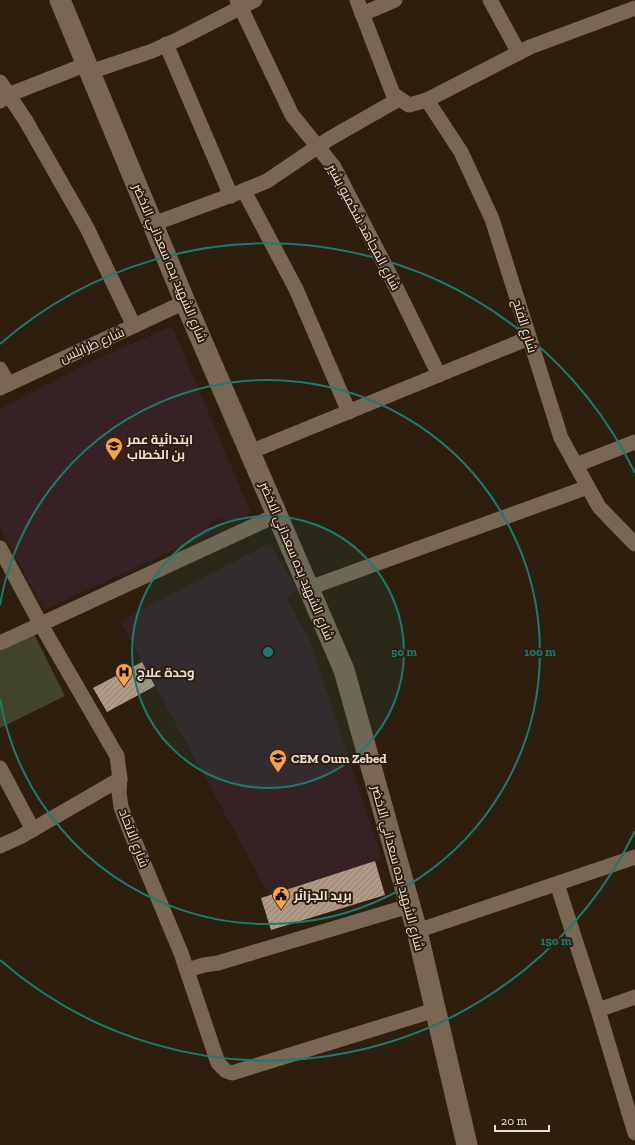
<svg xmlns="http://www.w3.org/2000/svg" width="635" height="1145" viewBox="0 0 635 1145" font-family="'Zilla Slab',Cairo,serif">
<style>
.education{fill:#362225}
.green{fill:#41432b}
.building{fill:url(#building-hatch)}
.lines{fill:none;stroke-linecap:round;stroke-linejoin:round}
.street{stroke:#796653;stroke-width:15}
.secondary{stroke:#796653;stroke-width:21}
.ring{fill:none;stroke:#1a7b73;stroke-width:2}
.labels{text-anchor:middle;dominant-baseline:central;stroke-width:4;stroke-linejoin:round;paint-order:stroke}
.street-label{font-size:13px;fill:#eadfd4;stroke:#2d1e0d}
.poi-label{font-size:13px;font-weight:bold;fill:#eadfd4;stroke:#2d1e0d;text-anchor:start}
.centre{fill:#1a7b73;stroke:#2d1e0d;stroke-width:2}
.ring-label{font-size:12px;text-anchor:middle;font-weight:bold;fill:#1a7b73;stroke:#2d1e0d;stroke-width:4;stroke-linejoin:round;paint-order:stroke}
</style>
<defs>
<pattern id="building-hatch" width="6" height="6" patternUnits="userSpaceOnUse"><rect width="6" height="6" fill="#af9b87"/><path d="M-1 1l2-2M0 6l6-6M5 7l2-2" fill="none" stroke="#908172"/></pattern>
</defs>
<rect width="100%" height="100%" fill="#2d1e0d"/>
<g class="education">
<polygon points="172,326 251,513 229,523 221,518 209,524 210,533 44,610 0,527 0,409 90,362"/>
<polygon points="270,543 297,590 286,598 311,643 382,859 269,895 120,621"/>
</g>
<polygon class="green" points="34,634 65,696 0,728 0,651"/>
<g class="building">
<polygon points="142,662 155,686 107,712 93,688"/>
<polygon points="375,861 385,895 271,930 261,898"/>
</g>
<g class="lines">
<g class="street">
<polyline points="237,0 292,115 334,167 388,271 439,375"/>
<polyline points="357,0 393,94 409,105 427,100 530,47 635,8"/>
<polyline points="490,0 519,53"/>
<polyline points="362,14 395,0"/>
<polyline points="166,44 231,196"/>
<polyline points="90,72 152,51 179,39 255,0"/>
<polyline points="0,82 26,121 87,228 134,326"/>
<polyline points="427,100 461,152 492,219 561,438 599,507 635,544"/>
<polyline points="0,101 8,95 87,64"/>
<polyline points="244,191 296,289 349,412"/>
<polyline points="153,224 240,192 267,181 329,139 399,99"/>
<polyline points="0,369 8,384"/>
<polyline points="0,388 185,302"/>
<polyline points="250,452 529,338"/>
<polyline points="576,465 635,442"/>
<polyline points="0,548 40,623 117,756 120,779 119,792 121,807 129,828 181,953 218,1063 226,1071 232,1073 435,1010"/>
<polyline points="309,588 588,487"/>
<polyline points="0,643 277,515"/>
<polyline points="0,768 33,830"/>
<polyline points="0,846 20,837 120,779"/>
<polyline points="557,884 598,1010 635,1133"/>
<polyline points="417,931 635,857"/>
<polyline points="187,970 204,965 218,963 409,906"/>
<polyline points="598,1010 635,997"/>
</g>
<polyline class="secondary" points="60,0 185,302 344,670 417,931 467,1145"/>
</g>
<circle cx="268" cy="652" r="136" fill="#1a7b73" fill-opacity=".12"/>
<g class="ring">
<circle cx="268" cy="652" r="136"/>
<path d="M0 605A272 272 0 1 1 0 699"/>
<path d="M635 831A408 408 0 0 1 0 960M0 344A408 408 0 0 1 635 473"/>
</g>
<defs>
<symbol id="school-pin" viewBox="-11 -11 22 30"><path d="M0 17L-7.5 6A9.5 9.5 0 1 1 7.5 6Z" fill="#f8a14a" stroke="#2d1e0d"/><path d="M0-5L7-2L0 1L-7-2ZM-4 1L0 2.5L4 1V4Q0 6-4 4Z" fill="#111"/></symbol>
<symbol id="hospital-pin" viewBox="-11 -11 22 30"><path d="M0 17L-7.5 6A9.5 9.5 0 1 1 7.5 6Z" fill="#f8a14a" stroke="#2d1e0d"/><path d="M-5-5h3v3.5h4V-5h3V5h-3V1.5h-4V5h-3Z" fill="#111"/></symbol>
<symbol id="civic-pin" viewBox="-11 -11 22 30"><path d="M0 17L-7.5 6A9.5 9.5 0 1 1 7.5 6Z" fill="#f8a14a" stroke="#2d1e0d"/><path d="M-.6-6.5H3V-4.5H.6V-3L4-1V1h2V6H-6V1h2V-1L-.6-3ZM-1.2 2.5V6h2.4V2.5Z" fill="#111"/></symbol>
</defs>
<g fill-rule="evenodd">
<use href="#school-pin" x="104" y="436" width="20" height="27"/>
<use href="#hospital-pin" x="114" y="662" width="20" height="27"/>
<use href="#school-pin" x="268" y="748" width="20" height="27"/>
<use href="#civic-pin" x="271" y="885" width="20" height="27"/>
</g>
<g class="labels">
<g class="street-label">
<text transform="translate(364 227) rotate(62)">شارع المجاهد شكمبو بشير</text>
<text transform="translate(170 263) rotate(67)">شارع الشهيد بده سعداني الاخضر</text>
<text transform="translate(525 326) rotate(73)">شارع الفتح</text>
<text transform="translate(92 345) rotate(-24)">شارع طرابلس</text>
<text transform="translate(297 561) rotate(67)">شارع الشهيد بده سعداني الاخضر</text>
<text transform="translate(134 838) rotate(69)">شارع الاتحاد</text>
<text transform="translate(398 868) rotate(75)">شارع الشهيد بده سعداني الاخضر</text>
</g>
<g class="poi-label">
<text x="127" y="439">ابتدائية عمر<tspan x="127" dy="15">بن الخطاب</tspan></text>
<text x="137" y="672">وحدة علاج</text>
<text x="291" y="758">CEM Oum Zebed</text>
<text x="294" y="895">بريد الجزائر</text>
</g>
</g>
<circle cx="268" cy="652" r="6" class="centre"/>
<g class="ring-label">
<text x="404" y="656">50 m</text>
<text x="540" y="656">100 m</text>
<text x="556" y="945">150 m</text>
</g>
<path d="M495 1125v6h54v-6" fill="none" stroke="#eadfd4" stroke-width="2"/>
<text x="501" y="1125" font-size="12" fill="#eadfd4" stroke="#2d1e0d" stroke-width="3" paint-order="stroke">20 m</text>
</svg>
